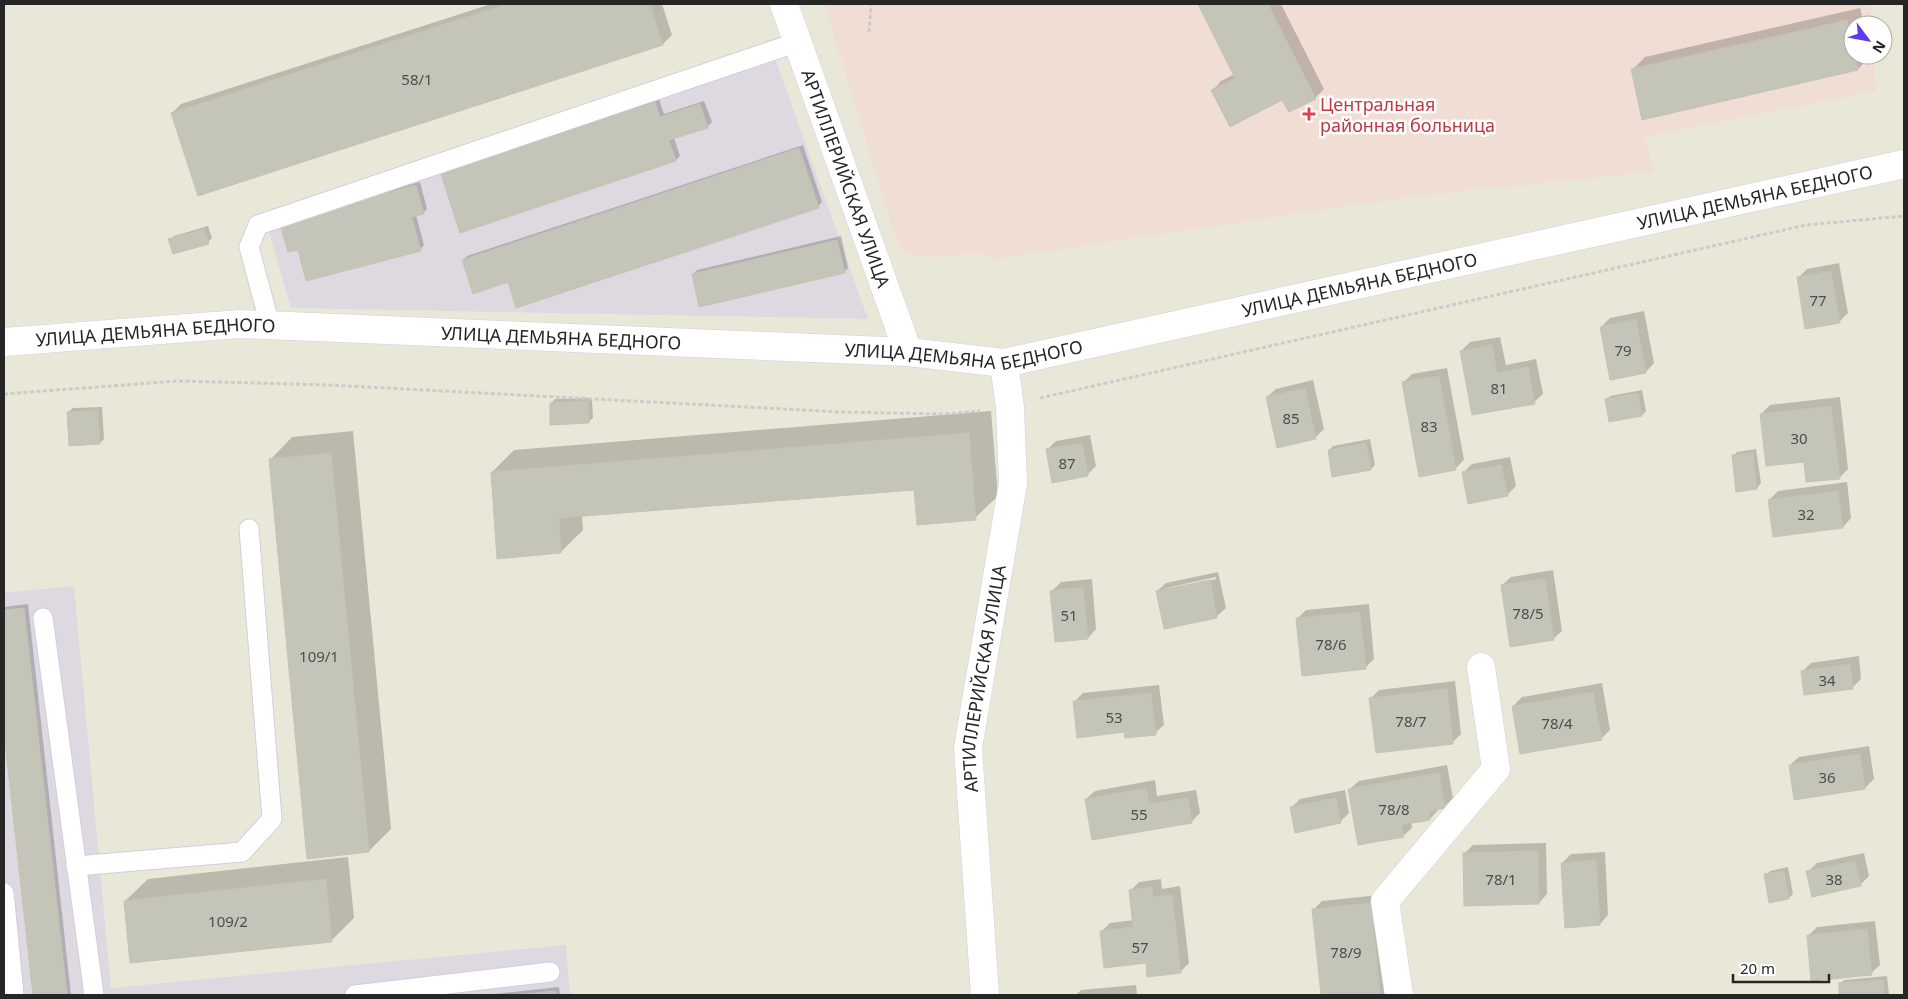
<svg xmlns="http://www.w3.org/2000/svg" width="1908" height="999" viewBox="0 0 1908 999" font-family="'Noto Sans',sans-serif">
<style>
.industrial{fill:#ded9e1}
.medical{fill:#f0ded5}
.shadow{fill:#0003;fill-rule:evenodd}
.building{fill:#c4c4b8;stroke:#c3c4b2}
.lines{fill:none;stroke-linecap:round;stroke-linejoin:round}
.service-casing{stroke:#d1cddf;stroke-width:21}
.minor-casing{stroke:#d1cddf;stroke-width:29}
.tertiary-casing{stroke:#d1cddf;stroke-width:29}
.path{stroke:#cbcbcb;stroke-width:3;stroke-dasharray:4 2.5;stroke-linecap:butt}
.service{stroke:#fff;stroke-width:19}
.minor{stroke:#fff;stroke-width:28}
.tertiary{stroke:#fff;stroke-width:28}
.health-dot{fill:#e0444e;stroke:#fff;stroke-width:2}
.labels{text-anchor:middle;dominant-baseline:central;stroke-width:5;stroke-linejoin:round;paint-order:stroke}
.number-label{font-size:15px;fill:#4e4e4a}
.health-label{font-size:18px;fill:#be3a42;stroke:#fff;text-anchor:start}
.street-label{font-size:18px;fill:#262626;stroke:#fff}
</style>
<rect width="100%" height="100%" fill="#e9e8d8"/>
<g class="industrial">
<polygon points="776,61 868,319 291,308 264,215"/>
<polygon points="74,586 111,988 566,945 570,995 4,995 4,593"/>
</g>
<polygon class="medical" points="824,4 1870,4 1871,25 1853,25 1853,55 1874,55 1876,91 1645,137 1654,172 1418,196 996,259 981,254 924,257 907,254 898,246"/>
<g class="shadow">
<polygon points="491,4 662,4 672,35 663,44 199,194 172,113 181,104"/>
<polygon points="1200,4 1281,4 1324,89 1315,98 1283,99 1213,90 1221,81 1235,74"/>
<polygon points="1860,8 1864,25 1853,25 1853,55 1871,56 1858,69 1632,70 1645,57"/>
<polygon points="659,99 664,114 704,101 712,122 707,127 674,138 680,156 676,160 442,174 446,170"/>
<polygon points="803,145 822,202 818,207 509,280 463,260 467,256"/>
<polygon points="420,182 427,209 423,213 416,215 424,245 420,250 298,248 285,218"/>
<polygon points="208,226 212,238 208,242 170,240 174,236"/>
<polygon points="841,236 848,268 844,272 693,275 697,270"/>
<polygon points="1839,263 1848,313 1839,322 1798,278 1807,269"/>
<polygon points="1644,311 1654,363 1646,372 1601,327 1610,318"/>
<polygon points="1500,337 1506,365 1536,359 1543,394 1534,402 1461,351 1470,342"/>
<polygon points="1447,368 1464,460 1455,469 1403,383 1412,374"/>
<polygon points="1313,380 1324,429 1315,438 1267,397 1276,389"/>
<polygon points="1642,390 1646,411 1642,415 1610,421 1606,400 1610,396"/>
<polygon points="1840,397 1848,469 1839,478 1805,460 1761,414 1770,405"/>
<polygon points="592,398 593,418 588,422 551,403 555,399"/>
<polygon points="102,407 104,439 100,443 68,412 73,408"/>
<polygon points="991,411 998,496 975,518 915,488 582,515 583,530 561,552 492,472 514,450"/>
<polygon points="353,431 391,829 369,851 270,460 292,437"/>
<polygon points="1090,435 1096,466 1087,475 1047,450 1056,441"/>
<polygon points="1370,439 1375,465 1371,469 1329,450 1333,446"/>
<polygon points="1756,449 1761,483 1757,488 1733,456 1737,452"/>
<polygon points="1510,457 1516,486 1507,495 1463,473 1472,464"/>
<polygon points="1847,482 1851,518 1843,527 1769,500 1778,491"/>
<polygon points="1553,570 1562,631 1553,639 1502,585 1511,577"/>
<path d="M1218,572l8,36 -9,8 -52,11 -8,-36 9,-8zM1216,577v2l-50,11v-2z"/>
<polygon points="1092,579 1096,629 1088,638 1052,591 1061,582"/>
<polygon points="28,604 71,995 34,995 4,722 4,607"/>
<polygon points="1369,604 1374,659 1365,668 1297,619 1306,610"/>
<polygon points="1859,656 1861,679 1853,687 1803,671 1811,663"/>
<polygon points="1455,681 1461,734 1452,743 1370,699 1379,690"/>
<polygon points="1602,683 1610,730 1601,739 1513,706 1522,697"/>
<polygon points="1159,685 1164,725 1155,733 1126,731 1074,702 1083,693"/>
<polygon points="1869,746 1874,779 1865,788 1790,765 1799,757"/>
<polygon points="1447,765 1453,798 1444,807 1438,808 1438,810 1430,819 1411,822 1412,828 1403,836 1350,789 1359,781"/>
<polygon points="1155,780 1157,796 1196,790 1200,813 1191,822 1086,799 1095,791"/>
<polygon points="1345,790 1349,813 1340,822 1291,808 1300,799"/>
<polygon points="1546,843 1547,894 1539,903 1464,854 1473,845"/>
<polygon points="1605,852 1608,915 1600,924 1562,863 1571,854"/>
<polygon points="1864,853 1869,876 1860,885 1808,872 1817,863"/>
<polygon points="348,857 354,918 332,940 131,962 125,901 148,879"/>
<polygon points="1788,867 1793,894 1789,898 1766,875 1770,871"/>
<polygon points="1161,879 1162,889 1180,886 1189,963 1180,972 1147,962 1101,932 1110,923 1134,920 1130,891 1139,882"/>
<polygon points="1379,895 1389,989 1382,995 1322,995 1313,910 1322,901"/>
<polygon points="1875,921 1880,965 1871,973 1808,936 1817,927"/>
<polygon points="1887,976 1889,995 1841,995 1840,984 1844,980"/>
<polygon points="1136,985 1137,995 1076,995 1081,990"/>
<polygon points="559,987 560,995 484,995"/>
</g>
<g class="building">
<polygon points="507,4 650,4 663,45 198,196 171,113"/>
<polygon points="1198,4 1268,4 1316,99 1289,112 1282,100 1230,127 1211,90 1235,78"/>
<polygon points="1847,20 1853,47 1853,55 1855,55 1858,70 1642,120 1631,69"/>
<polygon points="655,102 660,117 700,104 708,128 669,140 676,161 460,233 441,174"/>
<polygon points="799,148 819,208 516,308 508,282 473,294 462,260"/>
<polygon points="416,185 424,214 412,217 421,251 306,281 298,250 288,252 279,221"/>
<polygon points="204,229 209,244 173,254 168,239"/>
<polygon points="837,240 845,273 699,307 692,274"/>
<polygon points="1831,271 1840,323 1805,329 1797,277"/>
<polygon points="1636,319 1646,373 1610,380 1600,327"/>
<polygon points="1492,345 1497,373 1528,367 1535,404 1472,415 1460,351"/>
<polygon points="1439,376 1456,470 1419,477 1402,382"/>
<polygon points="1305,388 1316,439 1277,448 1266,397"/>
<polygon points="1638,393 1642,416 1609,422 1605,399"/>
<polygon points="588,401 589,423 550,425 550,403"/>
<polygon points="1831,406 1840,479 1806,482 1804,462 1766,466 1760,414"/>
<polygon points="98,410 100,444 69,446 67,412"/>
<polygon points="969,433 976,520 917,525 914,490 559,518 561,553 497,559 491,472"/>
<polygon points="1082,443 1088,476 1052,483 1046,449"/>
<polygon points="1366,443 1371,470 1332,477 1328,450"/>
<polygon points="331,453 369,852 307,859 269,459"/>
<polygon points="1753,453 1757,489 1736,492 1732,455"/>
<polygon points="1501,465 1508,496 1468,504 1462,472"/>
<polygon points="1838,491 1843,528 1773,537 1768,500"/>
<polygon points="1545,579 1554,640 1510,647 1501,585"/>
<polygon points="1210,580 1217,618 1164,629 1156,591"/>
<polygon points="1083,587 1088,639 1055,642 1050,591"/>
<polygon points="24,608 67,995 33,995 4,733 4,610"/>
<polygon points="1360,612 1366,669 1302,676 1296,618"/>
<polygon points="1850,664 1853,689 1804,695 1801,671"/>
<polygon points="1447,689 1453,744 1376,753 1369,698"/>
<polygon points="1593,692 1602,740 1520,754 1512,706"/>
<polygon points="1151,693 1156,735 1125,738 1124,732 1077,738 1073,701"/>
<polygon points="1860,754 1865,789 1794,800 1789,765"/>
<polygon points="1439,773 1445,808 1429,811 1430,820 1401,825 1404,837 1358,845 1348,789"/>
<polygon points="1146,788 1149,804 1188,798 1192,823 1092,840 1085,799"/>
<polygon points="1336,798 1341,823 1295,833 1290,807"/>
<polygon points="1538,851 1539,904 1464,906 1463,853"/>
<polygon points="1596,860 1600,925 1565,928 1561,863"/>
<polygon points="1855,861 1861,886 1812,897 1806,871"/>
<polygon points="1784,871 1789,899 1769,903 1764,874"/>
<polygon points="326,879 332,942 130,963 124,901"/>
<polygon points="1152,887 1153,897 1172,895 1181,973 1147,977 1146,963 1104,968 1100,931 1133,927 1129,890"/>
<polygon points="1371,903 1380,995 1321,995 1312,909"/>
<polygon points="1867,929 1872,975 1811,981 1807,935"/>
<polygon points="1883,980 1885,995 1839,995 1839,983"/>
<polygon points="555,991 556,995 514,995"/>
</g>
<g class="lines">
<defs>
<g id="service">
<polyline points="270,325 249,247 258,225 798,42"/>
<polyline points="43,618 94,995"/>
<polyline points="76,866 242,852 272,819 249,529"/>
<polyline points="4,893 14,995"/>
<polyline points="355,995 550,972"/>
</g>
<g id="minor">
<path id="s1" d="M784,4l124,348"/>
<path id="s2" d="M985,995l-17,-247 45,-265 -3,-76 -6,-44"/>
<polyline points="1399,995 1385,901 1496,769 1481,667"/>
</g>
<g id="tertiary">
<path id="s3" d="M4,342l236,-18 668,28 96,11 900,-199"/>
</g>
</defs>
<use href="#service" class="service-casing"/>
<use href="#minor" class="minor-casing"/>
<use href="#tertiary" class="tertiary-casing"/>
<g class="path">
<polyline points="869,32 871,4"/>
<polyline points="4,394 178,381 329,385 841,412 944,414 980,411"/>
<polyline points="1040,398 1806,225 1904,216"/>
</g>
<use href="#service" class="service"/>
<use href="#minor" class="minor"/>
<use href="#tertiary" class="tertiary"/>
</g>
<path class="health-dot" d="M1306.5 106.5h5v5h5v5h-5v5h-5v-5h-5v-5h5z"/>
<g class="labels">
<g class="number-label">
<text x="417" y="79">58/1</text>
<text x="1818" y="300">77</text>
<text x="1623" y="350">79</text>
<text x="1499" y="388">81</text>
<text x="1291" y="418">85</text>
<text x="1429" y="426">83</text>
<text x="1799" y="438">30</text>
<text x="1067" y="463">87</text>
<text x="1806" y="514">32</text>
<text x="1528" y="613">78/5</text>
<text x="1069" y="615">51</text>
<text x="1331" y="644">78/6</text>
<text x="319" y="656">109/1</text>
<text x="1827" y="680">34</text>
<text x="1114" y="717">53</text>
<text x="1411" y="721">78/7</text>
<text x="1557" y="723">78/4</text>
<text x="1827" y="777">36</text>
<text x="1394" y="809">78/8</text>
<text x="1139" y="814">55</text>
<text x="1501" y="879">78/1</text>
<text x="1834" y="879">38</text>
<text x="228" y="921">109/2</text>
<text x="1140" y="947">57</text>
<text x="1346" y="952">78/9</text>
</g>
<g class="health-label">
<text x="1320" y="104">Центральная<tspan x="1320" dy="21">районная больница</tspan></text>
</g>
<g class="street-label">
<text stroke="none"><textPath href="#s1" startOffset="185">АРТИЛЛЕРИЙСКАЯ УЛИЦА</textPath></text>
<text stroke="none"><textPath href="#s3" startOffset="1771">УЛИЦА ДЕМЬЯНА БЕДНОГО</textPath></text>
<text stroke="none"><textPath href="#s3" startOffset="1366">УЛИЦА ДЕМЬЯНА БЕДНОГО</textPath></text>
<text stroke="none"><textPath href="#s3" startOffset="152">УЛИЦА ДЕМЬЯНА БЕДНОГО</textPath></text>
<text stroke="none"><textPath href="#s3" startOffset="558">УЛИЦА ДЕМЬЯНА БЕДНОГО</textPath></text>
<text stroke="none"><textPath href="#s3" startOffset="962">УЛИЦА ДЕМЬЯНА БЕДНОГО</textPath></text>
<text stroke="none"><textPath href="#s2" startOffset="318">АРТИЛЛЕРИЙСКАЯ УЛИЦА</textPath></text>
</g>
</g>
<rect width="1908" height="999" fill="none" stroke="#262626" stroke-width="10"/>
<g transform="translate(1868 40) rotate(122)"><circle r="24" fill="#ffffff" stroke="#a8a8a8"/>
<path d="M0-4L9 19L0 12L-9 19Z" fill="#5e3bf3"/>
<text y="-8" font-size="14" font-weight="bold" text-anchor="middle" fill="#262626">N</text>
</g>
<path d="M1733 974v8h96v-8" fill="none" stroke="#262626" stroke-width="2.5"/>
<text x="1740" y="974" font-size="15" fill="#262626" stroke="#ffffff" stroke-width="4" paint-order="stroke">20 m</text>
</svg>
